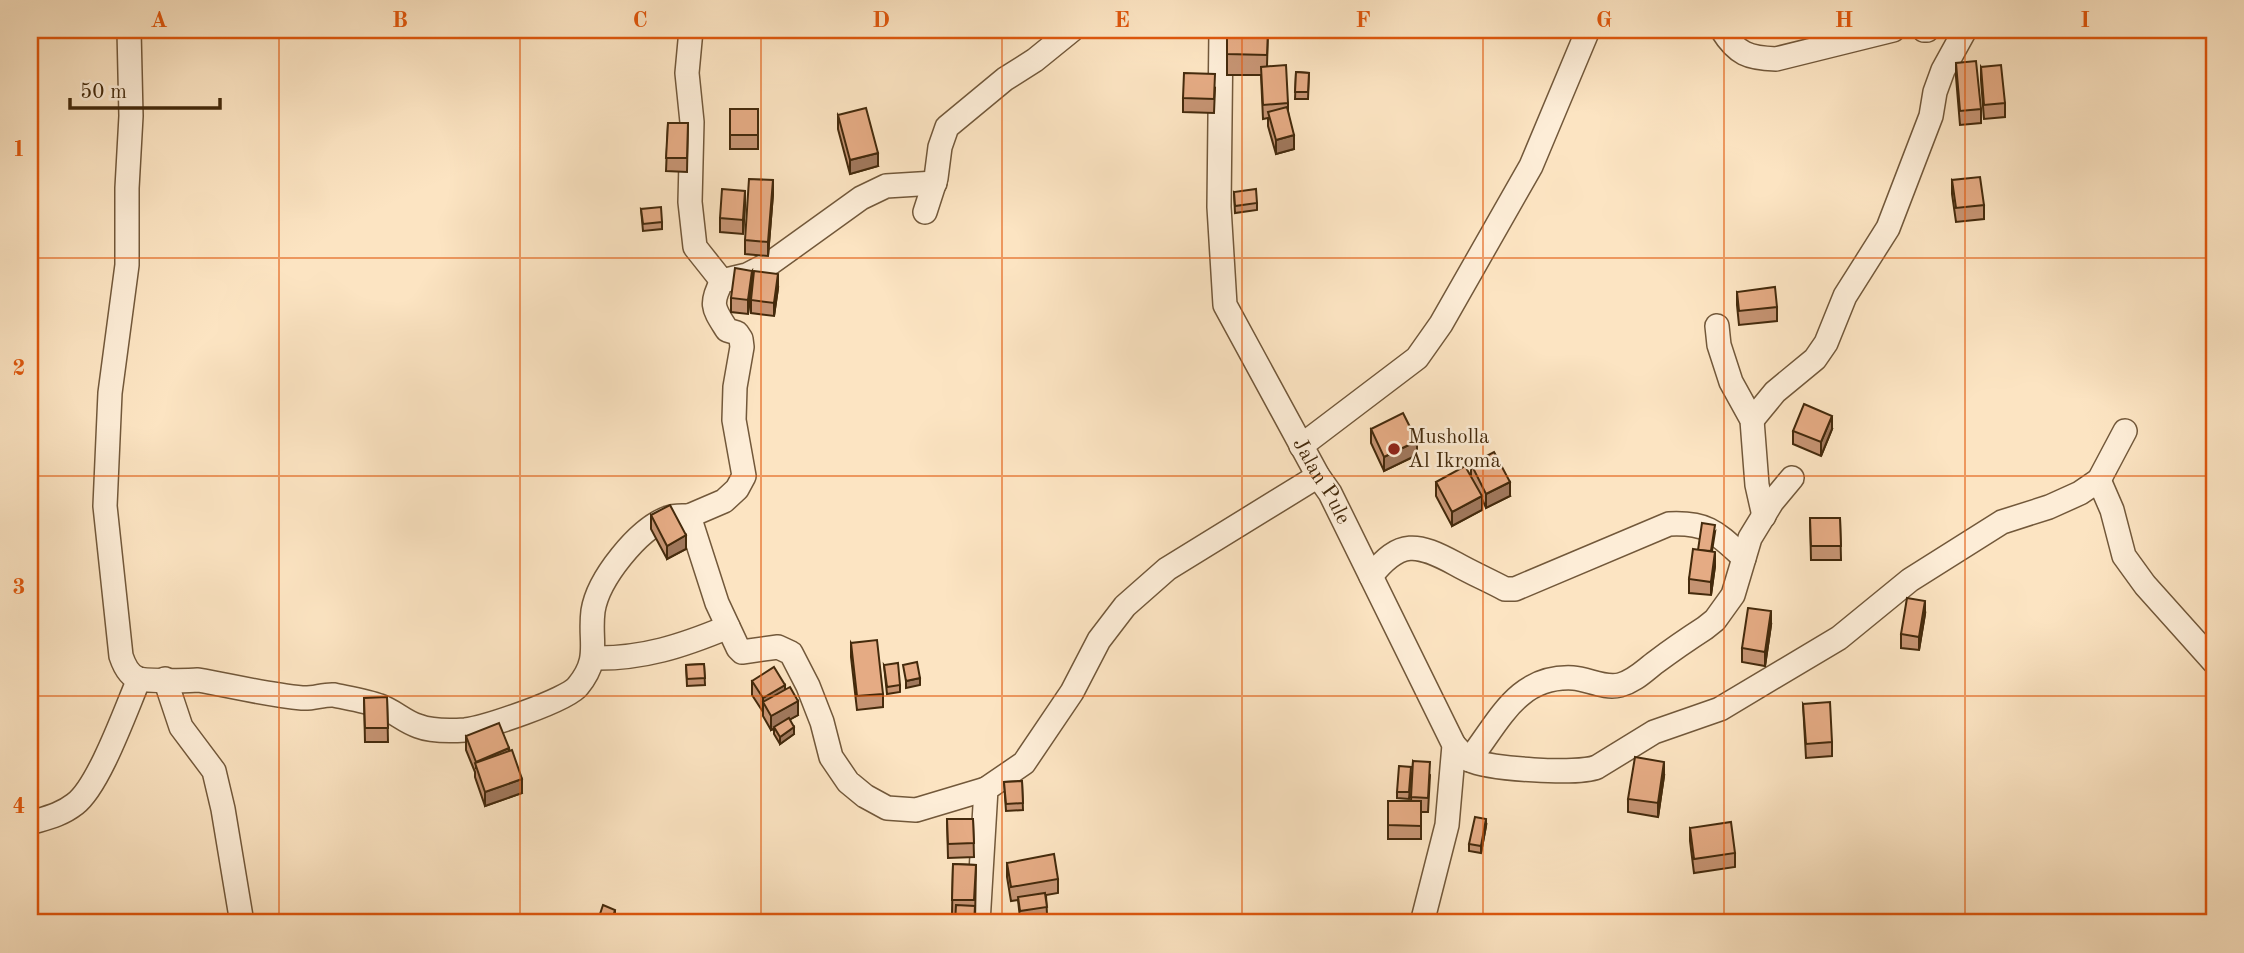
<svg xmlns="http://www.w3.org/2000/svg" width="2244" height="953" viewBox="0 0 2244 953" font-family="'Old Standard TT',serif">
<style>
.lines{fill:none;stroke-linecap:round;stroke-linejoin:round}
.minor-casing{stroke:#72583a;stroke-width:26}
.minor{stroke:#fdedd7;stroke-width:23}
.wall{fill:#c59372;stroke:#442a0c;stroke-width:2}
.shaded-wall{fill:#a0785c;stroke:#442a0c;stroke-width:2}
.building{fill:#e5ab84;stroke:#442a0c;stroke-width:2}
.grid{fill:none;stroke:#e0570c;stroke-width:2;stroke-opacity:0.55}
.poi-dot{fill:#8f2418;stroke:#fdedd7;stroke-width:2.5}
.labels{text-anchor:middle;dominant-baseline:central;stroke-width:5;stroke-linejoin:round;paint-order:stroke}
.poi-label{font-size:21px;fill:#442a0c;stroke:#fdedd7;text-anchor:start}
.street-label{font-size:21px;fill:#442a0c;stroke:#fdedd7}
.neatline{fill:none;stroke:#e0570c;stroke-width:2.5}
.grid-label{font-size:23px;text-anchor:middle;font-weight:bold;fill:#e0570c}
</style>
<rect width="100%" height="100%" fill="#fce4c2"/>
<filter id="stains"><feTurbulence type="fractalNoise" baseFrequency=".00286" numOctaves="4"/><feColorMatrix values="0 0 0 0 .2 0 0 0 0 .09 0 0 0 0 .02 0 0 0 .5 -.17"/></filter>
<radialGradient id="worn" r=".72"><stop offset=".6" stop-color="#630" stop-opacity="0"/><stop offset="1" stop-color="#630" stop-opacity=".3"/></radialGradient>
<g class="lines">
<defs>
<g id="minor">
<path d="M129,30l2,86 -4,72v77l-17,128 -5,113 16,150c3,9 8,20 18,23 8,2 49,2 59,1 34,6 70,15 104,18 11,1 22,-4 32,-3 14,3 33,6 46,11 14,5 25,16 38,20 13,5 33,5 47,4 19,-2 103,-30 113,-44 23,-28 11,-44 15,-75 5,-32 45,-82 75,-93 7,-3 13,-2 21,-2"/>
<polyline points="691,30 687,73 692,122 690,202 695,247 722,281"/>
<path id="s1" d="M1221,30l-2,177 6,98 93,171 12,17 124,252 -7,80 -25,98"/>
<path d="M1722,30c15,24 26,28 54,29l117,-29"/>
<polyline points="1924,30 1927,30"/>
<path d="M935,183l-49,3 -25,12 -89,64 -25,13 -25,6c-13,24 -8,28 5,49l10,3 4,6 1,8 -7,40 -1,33 10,56 -7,13 -13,12 -35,15 28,87 21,45 4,4 36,-5 13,6 17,33 14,36 9,35 17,25 17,14 22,12 29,2 70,-21"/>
<polyline points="925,212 936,178 940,147 947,127 1005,79 1035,60 1072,30"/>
<polyline points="1717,326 1719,345 1731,382 1752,420 1757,485 1764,516"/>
<polyline points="1752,420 1775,392 1815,359 1826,343 1845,296 1888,228 1931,116 1935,92 1943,70 1965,30"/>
<polyline points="1301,446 1417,358 1441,324 1531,166 1588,30"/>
<polyline points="2099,480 2112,510 2124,556 2145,585 2214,662"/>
<path d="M1371,576c29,-37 46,-33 85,-12 16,9 32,16 49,25h10l154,-65c39,-2 48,9 75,34"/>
<path d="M593,658c50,1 89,-12 135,-31"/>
<polyline points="165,679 181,727 214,771 223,809 242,923"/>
<path d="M1454,745c4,4 10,12 16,15 18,9 109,15 127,7l57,-35 66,-23 119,-71 71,-58 92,-58 47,-15 31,-14 19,-13 26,-49"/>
<path d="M1469,760c30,-38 48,-85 104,-82 15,1 31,11 47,7 15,-4 25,-15 36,-23 16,-12 32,-23 49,-34l10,-8 18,-25 17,-57 22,-36 20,-24"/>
<path d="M30,823c16,-5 31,-8 45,-19 24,-18 51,-95 64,-125"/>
<polyline points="978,923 986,789 1024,763 1072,692 1099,640 1125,606 1167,569 1318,476"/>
</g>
</defs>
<use href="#minor" class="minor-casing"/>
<use href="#minor" class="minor"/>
</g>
<g class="wall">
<polygon points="1227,30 1268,30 1267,66 1288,103 1288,112 1294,149 1276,154 1268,126 1268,118 1263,119 1261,75 1227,75"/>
<polygon points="1956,63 1981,109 1981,123 1960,125 1956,77"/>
<polygon points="1981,67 2005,103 2005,117 1984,119 1981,80"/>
<polygon points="1296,72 1309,73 1308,99 1295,99"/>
<polygon points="1215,88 1214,113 1183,112 1183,98"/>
<rect x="730" y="109" width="28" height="40"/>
<polygon points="838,115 878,166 850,174 838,129"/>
<polygon points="668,123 688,123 687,172 666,171"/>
<polygon points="1952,180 1984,205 1984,219 1956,222 1952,194"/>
<polygon points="1234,192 1257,203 1257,210 1235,213"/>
<polygon points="773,194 768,256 745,254 745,240"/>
<polygon points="745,204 743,234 720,232 720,218"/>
<polygon points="641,209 662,222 662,229 643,231"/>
<polygon points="752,271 748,314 731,312 731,298"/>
<polygon points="778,288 774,316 751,313 751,300"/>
<polygon points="1737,292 1777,307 1777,321 1739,325 1737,305"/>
<polygon points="1371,429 1417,455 1384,471 1371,443"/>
<polygon points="1832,429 1821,456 1793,444 1793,431"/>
<polygon points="1471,464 1510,496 1486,508 1482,499 1482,510 1452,526 1436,496 1436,482 1471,477"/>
<polygon points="651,515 686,549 667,559 651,529"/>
<polygon points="1810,518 1840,518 1841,560 1811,560"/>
<polygon points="1715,532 1712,551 1715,566 1711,595 1689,593 1689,579 1698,550"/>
<polygon points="1925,614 1919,650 1901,648 1901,634"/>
<polygon points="1771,625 1765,666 1742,662 1742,648"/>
<polygon points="851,643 883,694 883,707 857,710 851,657"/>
<polygon points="704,664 705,685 687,686 686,665"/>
<polygon points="884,665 900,685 900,692 887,694"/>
<polygon points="752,681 785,689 798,715 789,720 794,734 780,744 774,734 774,729 771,730 763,716 763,712 752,695"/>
<polygon points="387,697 388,742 365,742 364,698"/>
<polygon points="1803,704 1832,742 1832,756 1806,758"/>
<polygon points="466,736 509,751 522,793 485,806 475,777 475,772 466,750"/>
<polygon points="1413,761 1430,775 1428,812 1421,812 1421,839 1388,839 1388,801 1411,801"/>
<polygon points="1411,774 1409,799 1397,798 1397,792"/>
<polygon points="1664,776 1658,817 1628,812 1628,799"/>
<polygon points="1022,781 1023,810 1006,811 1004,782"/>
<polygon points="947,819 973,819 974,857 948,858"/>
<polygon points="1486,826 1481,853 1469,851 1469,844"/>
<polygon points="1690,828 1735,853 1735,867 1694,873 1690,841"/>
<polygon points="1007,863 1058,879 1058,893 1046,895 1047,914 1020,918 1018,900 1011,901 1007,877"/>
<polygon points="953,864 976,865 975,923 955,923 956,914 952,914"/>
</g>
<g class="shaded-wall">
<polygon points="720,30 729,30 720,35"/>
<polygon points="1294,135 1294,149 1276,154 1276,140"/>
<polygon points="878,153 878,166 850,174 850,160"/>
<polygon points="773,180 773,194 768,256 768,242"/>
<polygon points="745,191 745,204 743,234 743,220"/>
<polygon points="752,271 752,285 748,314 748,300"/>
<polygon points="778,274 778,288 774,316 774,303"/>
<polygon points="1832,416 1832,429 1821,456 1821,442"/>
<polygon points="1417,441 1417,455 1384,471 1384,457"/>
<polygon points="1510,482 1510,496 1486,508 1486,494"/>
<polygon points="1482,496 1482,510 1452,526 1452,512"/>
<polygon points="686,535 686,549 667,559 667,546"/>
<polygon points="1715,552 1715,566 1711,595 1711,582"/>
<polygon points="1925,601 1925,614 1919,650 1919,637"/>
<polygon points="1771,611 1771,625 1765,666 1765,652"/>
<polygon points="920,678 920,685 906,688 906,681"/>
<polygon points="785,685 785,699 763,702 763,712 763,698"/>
<polygon points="798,701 798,715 771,730 771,716"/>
<polygon points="794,727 794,734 780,744 780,737"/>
<polygon points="509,748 509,762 476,768 476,762"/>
<polygon points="1664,762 1664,776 1658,817 1658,803"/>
<polygon points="522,779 522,793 485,806 485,792"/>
<polygon points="1486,819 1486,826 1481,853 1481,846"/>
<polygon points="615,910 615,923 611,923"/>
</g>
<g class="building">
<polygon points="1227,30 1268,30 1267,55 1227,54"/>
<polygon points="1976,61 1981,109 1960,111 1956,63"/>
<polygon points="1286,65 1288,103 1263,105 1261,67"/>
<polygon points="2001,65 2005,103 1984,105 1981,67"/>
<polygon points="1296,72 1309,73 1308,92 1295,92"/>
<polygon points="1184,73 1215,74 1214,99 1183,98"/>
<polygon points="1287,107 1294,135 1276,140 1268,112"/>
<polygon points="866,108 878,153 850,160 838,115"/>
<rect x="730" y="109" width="28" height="26"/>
<polygon points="668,123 688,123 687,158 666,158"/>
<polygon points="1980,177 1984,205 1956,208 1952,180"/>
<polygon points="749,179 773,180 768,242 745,240"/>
<polygon points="722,189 745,191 743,220 720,218"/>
<polygon points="1256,189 1257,203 1235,206 1234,192"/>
<polygon points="661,207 662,222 643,224 641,209"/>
<polygon points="735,268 752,271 748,300 731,298"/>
<polygon points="754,271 778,274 774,303 751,300"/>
<polygon points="1775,287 1777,307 1739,311 1737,292"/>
<polygon points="1804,404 1832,416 1821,442 1793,431"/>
<polygon points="1403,413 1417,441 1384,457 1371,429"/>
<polygon points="1494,452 1510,482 1486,494 1471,464"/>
<polygon points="1465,466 1482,496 1452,512 1436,482"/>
<polygon points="670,505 686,535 667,546 651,515"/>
<polygon points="1810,518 1840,518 1841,546 1811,546"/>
<polygon points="1702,523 1715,525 1711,551 1698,550"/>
<polygon points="1693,549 1715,552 1711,582 1689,579"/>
<polygon points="1907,598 1925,601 1919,637 1901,634"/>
<polygon points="1748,608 1771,611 1765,652 1742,648"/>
<polygon points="877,640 883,694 857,696 851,643"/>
<polygon points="917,662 920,678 906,681 903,665"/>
<polygon points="898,663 900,685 887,687 884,665"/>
<polygon points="704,664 705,678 687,679 686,665"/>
<polygon points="774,667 785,685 763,698 752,681"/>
<polygon points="790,687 798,701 771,716 763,702"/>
<polygon points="387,697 388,728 365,728 364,698"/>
<polygon points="1830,702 1832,742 1806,744 1803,704"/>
<polygon points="789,718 794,727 780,737 774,727"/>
<polygon points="499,723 509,748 476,762 466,736"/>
<polygon points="512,750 522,779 485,792 475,763"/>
<polygon points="1635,757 1664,762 1658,803 1628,799"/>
<polygon points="1413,761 1430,762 1428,798 1411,797"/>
<polygon points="1399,766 1411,767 1409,792 1397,792"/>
<polygon points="1022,781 1023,803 1006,804 1004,782"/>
<polygon points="1388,801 1421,801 1421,826 1388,825"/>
<polygon points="1475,817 1486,819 1481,846 1469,844"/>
<polygon points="947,819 973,819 974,843 948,844"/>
<polygon points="1731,822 1735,853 1694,859 1690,828"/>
<polygon points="1054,854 1058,879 1011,887 1007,863"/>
<polygon points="953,864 976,865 974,900 952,900"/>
<polygon points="1045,893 1047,907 1020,911 1018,897"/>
<polygon points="603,905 615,910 611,923 597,923"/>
<polygon points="956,905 975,906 974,923 955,923"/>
</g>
<path class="grid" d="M279,30v893M520,30v893M761,30v893M1002,30v893M1242,30v893M1483,30v893M1724,30v893M1965,30v893M30,258h2184M30,476h2184M30,696h2184"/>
<circle class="poi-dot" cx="1394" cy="449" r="7"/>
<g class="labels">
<g class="poi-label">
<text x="1408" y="437">Musholla<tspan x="1408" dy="24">Al Ikroma</tspan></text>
</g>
<g class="street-label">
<text stroke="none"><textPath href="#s1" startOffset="476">Jalan Pule</textPath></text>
</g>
</g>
<rect width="2244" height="953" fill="none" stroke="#fce4c2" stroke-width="77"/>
<path d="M70 98v10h150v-10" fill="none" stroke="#442a0c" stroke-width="3.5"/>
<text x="80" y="98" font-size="21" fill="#442a0c" stroke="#fdedd7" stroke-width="5" paint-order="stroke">50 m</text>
<rect x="38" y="38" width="2168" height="876" class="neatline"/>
<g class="grid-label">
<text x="159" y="27">A</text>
<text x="400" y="27">B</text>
<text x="640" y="27">C</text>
<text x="881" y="27">D</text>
<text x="1122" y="27">E</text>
<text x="1363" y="27">F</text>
<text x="1604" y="27">G</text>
<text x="1844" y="27">H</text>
<text x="2085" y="27">I</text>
<text x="19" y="156">1</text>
<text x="19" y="375">2</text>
<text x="19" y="594">3</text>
<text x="19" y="813">4</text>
</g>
<rect width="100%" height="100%" filter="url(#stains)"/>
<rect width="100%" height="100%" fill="url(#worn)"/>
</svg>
